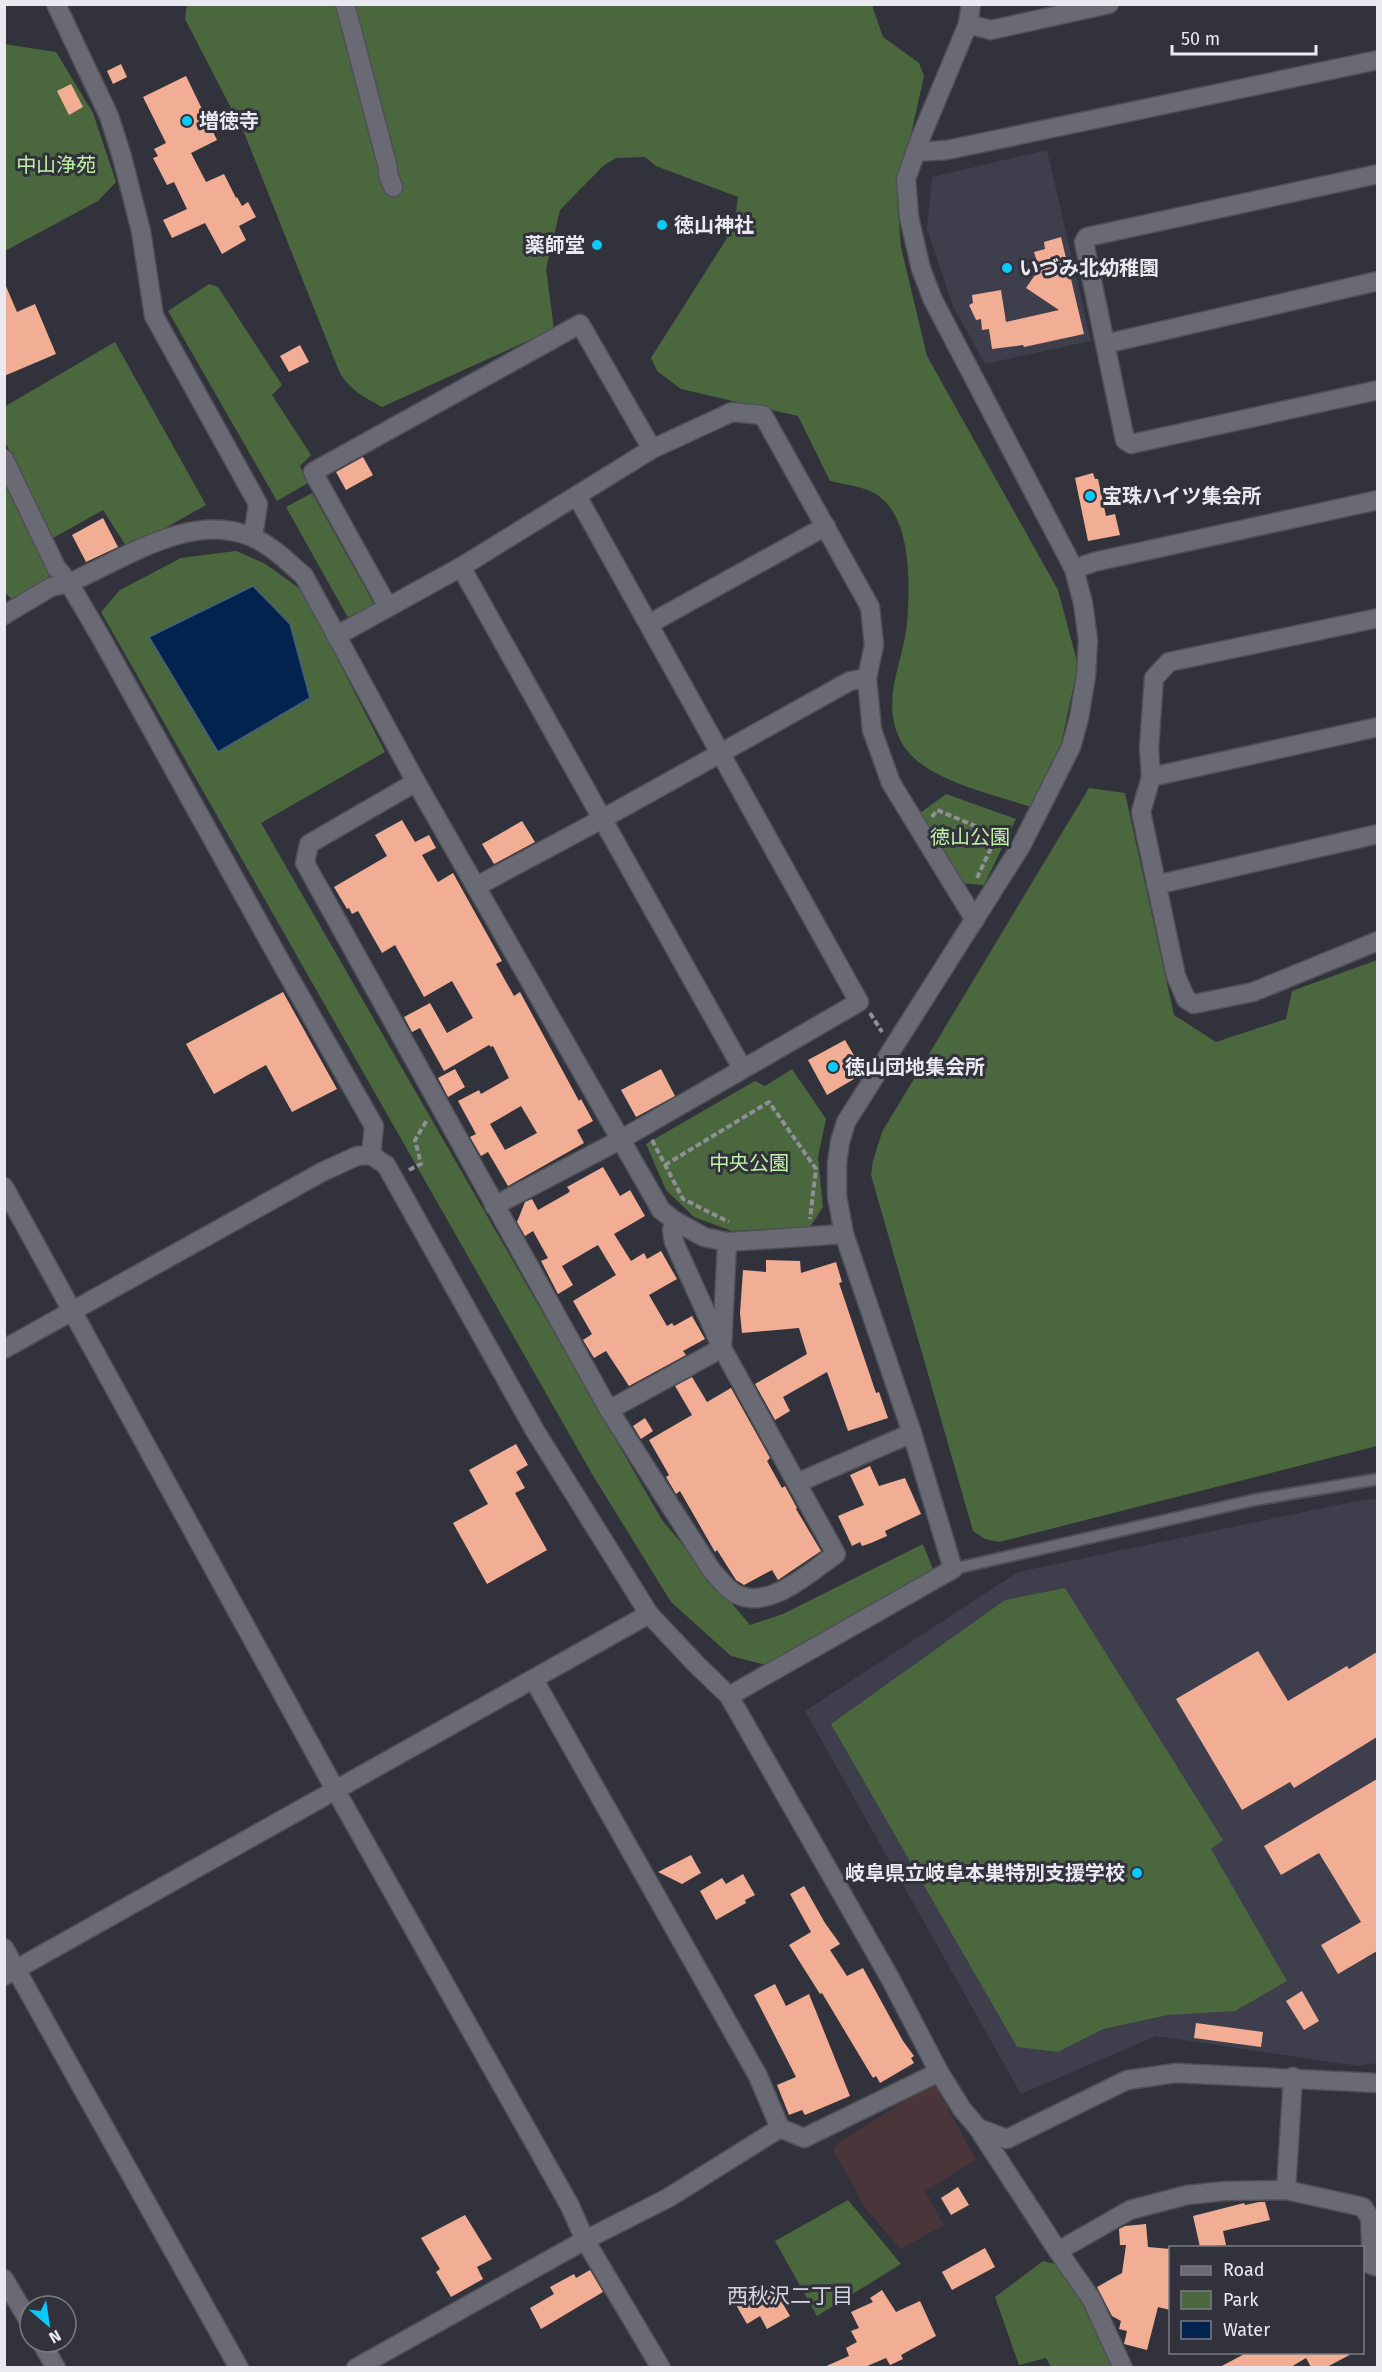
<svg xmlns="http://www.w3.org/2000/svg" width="1382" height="2372" viewBox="0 0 1382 2372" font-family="'Fira Sans','Noto Sans JP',sans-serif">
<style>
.industrial{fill:#49353a}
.built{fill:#3e3e4d}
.green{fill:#4b673d}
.water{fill:#02234d;stroke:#475e7e;stroke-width:1.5}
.building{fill:#f2ae94;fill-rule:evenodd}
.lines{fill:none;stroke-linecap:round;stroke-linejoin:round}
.service-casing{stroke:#505058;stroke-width:14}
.minor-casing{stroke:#505058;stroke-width:21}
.tertiary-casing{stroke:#505058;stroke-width:21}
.path{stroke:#8f8f98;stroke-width:4;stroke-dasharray:6 3;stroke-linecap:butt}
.service{stroke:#6a6a75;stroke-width:10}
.minor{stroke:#6a6a75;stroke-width:18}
.tertiary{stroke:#6a6a75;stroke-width:18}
.poi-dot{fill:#09cafa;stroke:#32323c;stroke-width:2}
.labels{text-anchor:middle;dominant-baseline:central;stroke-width:6;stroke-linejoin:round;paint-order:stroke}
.poi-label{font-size:20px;font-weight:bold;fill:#e9e9f0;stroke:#32323c;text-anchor:start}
.park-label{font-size:20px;fill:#bff3a4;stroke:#32323c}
.neighbourhood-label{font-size:21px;fill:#d5d6e2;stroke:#32323c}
</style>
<rect width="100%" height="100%" fill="#32323c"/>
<polygon class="industrial" points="935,2085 976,2160 925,2191 944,2225 901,2249 866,2209 833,2150 838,2143 927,2087"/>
<g class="built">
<polygon points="1047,150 1091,341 985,364 953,306 927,229 932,177"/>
<polygon points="1377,1499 1377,2063 1358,2066 1156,2036 1021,2094 805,1711 1018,1572 1361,1500"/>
</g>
<g class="green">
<path d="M187,4l685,1 11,32 36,26 5,13 -27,121 4,50 26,109 131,234 20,75 -21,99 -26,43c-38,-13 -109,-27 -129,-64 -23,-42 1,-78 5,-120 3,-39 6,-113 -37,-132 -12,-5 -27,-7 -40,-10l-32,-65 -117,-27 -24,-18 -6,-13 83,-131 4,-30 -82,-31 -11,-9 -29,1 -13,8 -43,44 -14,59 8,60 -172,78c-18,-10 -33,-17 -43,-36l-94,-236 -60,-116z"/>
<polygon points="4,44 56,52 93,113 116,182 98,201 5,251"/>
<polygon points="209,284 218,287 282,385 272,395 311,455 300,466 308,483 277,501 168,311"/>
<polygon points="115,342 206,505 128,549 103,510 53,538 5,442 4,407"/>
<polygon points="4,482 52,575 12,599 5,593"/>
<polygon points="312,493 377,609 351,623 286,507"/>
<polygon points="236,551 264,563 303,591 385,752 261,823 662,1520 750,1625 783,1614 923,1544 934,1572 766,1665 731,1656 671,1602 592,1474 101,612 120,590 181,558"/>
<polygon points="1089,788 1125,793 1174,1015 1216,1042 1286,1019 1292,991 1377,960 1377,1446 999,1542 985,1539 973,1531 871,1175 873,1161 882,1132"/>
<polygon points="946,794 1016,819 984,885 958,883 920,813"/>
<polygon points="792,1069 826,1119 818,1157 823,1207 810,1227 732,1231 694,1217 666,1190 646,1144 755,1081 765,1086"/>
<polygon points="1065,1588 1223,1840 1211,1849 1287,1981 1235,2011 1168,2015 1103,2029 1058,2052 1017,2047 831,1724 1005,1600"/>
<polygon points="848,2200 901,2264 817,2316 775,2241"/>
<polygon points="1043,2261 1063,2266 1111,2352 1115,2367 1051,2367 1046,2358 1019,2365 995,2297"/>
</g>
<polygon class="water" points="253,586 290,624 310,698 218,752 149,637"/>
<g class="building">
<polygon points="121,64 127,77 113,84 107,71"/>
<polygon points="186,76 217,140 191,153 206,182 224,174 236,198 237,197 242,206 248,202 256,217 239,226 246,240 222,254 205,223 172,238 163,220 187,209 174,182 167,185 153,158 158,156 154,149 166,143 143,97"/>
<polygon points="71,84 83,107 69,115 57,91"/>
<polygon points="1061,237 1084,334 1024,347 1023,345 992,349 989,329 982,330 981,319 976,320 969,305 973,303 972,295 1001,290 1006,322 1059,310 1026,288 1039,269 1034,252 1045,249 1044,242"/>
<polygon points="5,284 17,312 35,304 56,354 4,376"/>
<polygon points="300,345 309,362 289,372 280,356"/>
<polygon points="363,457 373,475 346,490 336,472"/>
<polygon points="1093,473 1095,479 1098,479 1106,516 1115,514 1120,535 1088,541 1075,478"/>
<polygon points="103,518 118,547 86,562 72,535"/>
<path d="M402,820l13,22 14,-7 7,13 -14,7 16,27 15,-9 49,88 -6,3 18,32 6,-4 59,109 2,-2 12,22 -16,9 7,13 -76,43 -20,-34 -7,4 -11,-19 6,-3 -18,-33 21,-11 2,4 28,-16 -16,-32 -2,1 -2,-2 -45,26 -24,-43 -8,4 -8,-15 26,-14 17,30 26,-15 -21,-37 -28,16 -29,-52 -13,8 -24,-42 -6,3 -3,-6 -2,1 -13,-22 53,-31 -12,-21zM521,1106l16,27 -32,17 -15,-26z"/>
<polygon points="522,821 535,842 494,864 482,844"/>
<polygon points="283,992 337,1089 292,1112 266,1065 214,1094 186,1044"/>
<polygon points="845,1040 859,1064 849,1070 854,1079 827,1095 808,1060"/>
<polygon points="455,1069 465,1087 448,1097 438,1078"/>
<polygon points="661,1069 675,1096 636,1117 621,1090"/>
<polygon points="603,1167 620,1196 630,1190 645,1216 614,1234 631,1261 644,1253 647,1259 661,1251 677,1279 649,1295 667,1326 672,1323 674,1326 692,1316 705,1339 683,1351 686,1355 629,1386 606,1351 594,1358 583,1340 592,1334 573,1301 616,1275 598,1245 562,1266 573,1285 558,1294 541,1261 548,1258 533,1231 525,1236 517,1222 525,1202 532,1199 538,1210 568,1193 570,1191 567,1187"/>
<polygon points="766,1260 800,1261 801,1273 836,1262 842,1282 839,1283 876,1393 879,1392 888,1418 848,1431 827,1372 783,1397 790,1411 775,1420 755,1384 807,1354 799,1328 742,1333 740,1313 743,1270 766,1272"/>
<polygon points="692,1377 707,1402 731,1388 770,1458 767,1461 782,1488 785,1486 797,1508 796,1509 821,1551 778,1580 772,1570 744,1585 736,1580 717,1550 715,1552 680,1491 676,1494 666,1477 669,1475 649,1440 692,1415 675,1386"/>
<polygon points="645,1418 653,1431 641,1439 633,1426"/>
<polygon points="516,1444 528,1465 516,1472 525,1488 515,1493 547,1550 487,1584 453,1523 488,1504 469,1470"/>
<polygon points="870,1466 879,1486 905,1478 921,1514 885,1531 887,1536 871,1543 862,1546 860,1542 852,1546 838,1516 864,1505 850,1475"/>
<polygon points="1258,1651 1288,1701 1347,1666 1349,1669 1377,1652 1377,1737 1294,1788 1290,1782 1242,1810 1176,1699"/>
<polygon points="1377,1779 1377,1951 1338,1974 1321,1945 1361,1922 1319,1853 1281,1875 1264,1846"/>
<polygon points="691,1855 701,1873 682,1884 658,1872"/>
<polygon points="743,1874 755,1895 745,1900 746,1903 716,1920 700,1891 722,1878 726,1884"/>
<polygon points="804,1886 825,1923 840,1944 830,1950 847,1976 863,1968 903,2041 914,2056 911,2058 914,2063 880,2083 876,2076 873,2078 822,1993 820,1994 789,1945 811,1932 790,1894"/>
<polygon points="775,1984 786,2006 809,1994 850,2096 805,2115 802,2110 789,2115 777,2085 796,2077 754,1995"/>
<polygon points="1302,1991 1319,2021 1304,2030 1286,2001"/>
<polygon points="1196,2023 1263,2032 1261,2047 1194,2038"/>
<polygon points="958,2187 969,2205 951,2215 941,2198"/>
<polygon points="1259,2202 1265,2202 1270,2220 1223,2231 1226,2245 1200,2247 1193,2216 1244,2203 1245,2205"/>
<polygon points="465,2215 492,2259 477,2267 483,2279 451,2297 436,2272 440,2269 421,2238"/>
<polygon points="1146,2224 1148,2247 1170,2249 1170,2310 1158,2307 1147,2350 1124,2344 1127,2331 1119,2329 1121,2321 1112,2316 1097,2287 1122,2273 1126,2245 1120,2245 1119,2229 1125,2226"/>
<polygon points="985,2248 995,2267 952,2290 942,2272"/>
<polygon points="590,2270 603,2292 541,2329 530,2308 554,2294 550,2287 574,2274 576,2278"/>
<polygon points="751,2288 759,2302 776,2292 790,2316 767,2329 760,2316 747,2324 732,2298"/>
<polygon points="882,2290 896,2312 920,2301 936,2336 901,2355 903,2359 890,2365 886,2358 865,2367 824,2367 849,2356 846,2348 857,2342 851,2331 859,2328 851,2312 873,2302 870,2298"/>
<polygon points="1248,2352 1355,2352 1327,2367 1311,2367 1306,2358 1291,2367 1220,2367"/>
</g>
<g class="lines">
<defs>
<polyline id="service" points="953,1569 1254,1500 1378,1479"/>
<g id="minor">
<polyline points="56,4 109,116 122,157 141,231 154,316 258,504 253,537"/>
<polyline points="345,4 388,168 388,174 393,187"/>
<polyline points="968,24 991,30 1109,4"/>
<polyline points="915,152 947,150 1378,60"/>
<polyline points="1378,174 1087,237 1084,242 1125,440 1131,444 1378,390"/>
<polyline points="1105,344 1378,281"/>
<polyline points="4,459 56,567 69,583 100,636 288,975 374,1126 371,1155"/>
<polyline points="461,567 742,1068"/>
<polyline points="1074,569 1094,562 1378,500"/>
<polyline points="388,607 313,472 580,324 652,449"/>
<polyline points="4,615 51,587 69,583"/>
<polyline points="649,624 826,526"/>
<polyline points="336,636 461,567 652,449 732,412 763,415 870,607 874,645 867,678 872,730 891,783 975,920"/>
<polyline points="1378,727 1151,777 1141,812 1176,976 1186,999 1194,1004 1253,992 1378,941"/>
<polyline points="1151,777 1149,748 1154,678 1169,662 1378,618"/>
<polyline points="416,782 309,844 305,863 609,1410 722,1348 727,1242"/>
<polyline points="1156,885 1378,834"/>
<polyline points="477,886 604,818 850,681 867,678"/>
<polyline points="4,1187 336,1791 570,2206 585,2240 661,2368"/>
<polyline points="494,1206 620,1140 859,1002 577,496"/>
<path d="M609,1410l103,161c7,7 15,19 24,23 33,17 74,-22 100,-40l-114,-206 -48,-106 -2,-12 3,-9"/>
<polyline points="797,1483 912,1433"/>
<polyline points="534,1680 758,2076 780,2128 804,2138 939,2072"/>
<polyline points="4,1948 239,2368"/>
<polyline points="4,1976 649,1614"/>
<polyline points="978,2128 1058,2251 1092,2300 1123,2368"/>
<polyline points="1286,2190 1293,2077"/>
<polyline points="1058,2251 1130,2210 1187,2195 1225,2191 1286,2190 1363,2207 1370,2218 1372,2265 1378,2267"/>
<polyline points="4,2279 30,2323"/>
<polyline points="41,2342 56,2368"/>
<polyline points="356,2368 585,2240 668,2198 780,2128"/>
</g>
<g id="tertiary">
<path d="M69,583c55,-24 122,-72 183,-46 19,8 37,26 52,39l112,206 245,428 14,11 29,16 23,5 117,-8"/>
<polyline points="4,1349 322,1172 357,1156 371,1155 386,1165 534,1429 649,1614 695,1663 729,1696 890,1978 939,2072 962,2109 978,2128 1007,2139 1127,2080 1176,2073 1378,2083"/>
<polyline points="729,1696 953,1569 912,1433 844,1234 837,1196 837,1163 840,1142 846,1122 1021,846 1071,747 1079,718 1086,676 1088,640 1083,603 1074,569 933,300 921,269 909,217 906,179 921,137 968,24 971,4"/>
</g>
</defs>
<use href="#service" class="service-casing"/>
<use href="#minor" class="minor-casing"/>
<use href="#tertiary" class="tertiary-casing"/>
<g class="path">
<polyline points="932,817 937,810 1004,838"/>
<polyline points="977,878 997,835"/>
<polyline points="870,1013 882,1032"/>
<polyline points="652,1140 683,1199 729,1222"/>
<polyline points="665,1165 769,1102 816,1169 810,1219"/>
<polyline points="409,1170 421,1164 415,1140 427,1120"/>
</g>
<use href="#service" class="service"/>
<use href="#minor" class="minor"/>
<use href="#tertiary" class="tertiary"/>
</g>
<g class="poi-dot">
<circle cx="187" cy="121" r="6"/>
<circle cx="662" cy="225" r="6"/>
<circle cx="597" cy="245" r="6"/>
<circle cx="1007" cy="268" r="6"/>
<circle cx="1090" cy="496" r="6"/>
<circle cx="833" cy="1067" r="6"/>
<circle cx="1137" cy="1873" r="6"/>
</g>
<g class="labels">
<g class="poi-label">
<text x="199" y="121">増徳寺</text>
<text x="674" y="225">徳山神社</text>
<text x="585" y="245" text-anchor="end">薬師堂</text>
<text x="1019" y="268">いづみ北幼稚園</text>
<text x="1102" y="496">宝珠ハイツ集会所</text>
<text x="845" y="1067">徳山団地集会所</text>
<text x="1125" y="1873" text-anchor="end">岐阜県立岐阜本巣特別支援学校</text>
</g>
<g class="park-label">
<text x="56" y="165">中山浄苑</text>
<text x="970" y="837">徳山公園</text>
<text x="749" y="1163">中央公園</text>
</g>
<g class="neighbourhood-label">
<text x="790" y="2296">西秋沢二丁目</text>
</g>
</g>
<rect width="1382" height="2372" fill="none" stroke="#e9e9f0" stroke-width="12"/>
<rect x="1169" y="2246" width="195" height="108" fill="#32323c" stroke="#7b7b84" stroke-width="1.5"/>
<rect x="1181" y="2266" width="30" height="9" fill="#6a6a75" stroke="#7b7b84" stroke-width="1.5"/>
<text x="1223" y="2276" font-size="18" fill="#e9e9f0">Road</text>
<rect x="1181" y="2291" width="30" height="18" fill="#4b673d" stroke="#7b7b84" stroke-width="1.5"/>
<text x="1223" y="2306" font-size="18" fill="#e9e9f0">Park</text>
<rect x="1181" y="2321" width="30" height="18" fill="#02234d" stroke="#7b7b84" stroke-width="1.5"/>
<text x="1223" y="2336" font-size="18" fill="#e9e9f0">Water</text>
<g transform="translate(48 2324) rotate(151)"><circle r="28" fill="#32323c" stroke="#7b7b84" stroke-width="1.5"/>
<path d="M0-4.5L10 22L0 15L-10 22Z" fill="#09cafa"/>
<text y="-9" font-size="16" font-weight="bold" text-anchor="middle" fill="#e9e9f0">N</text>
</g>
<path d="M1172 45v9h144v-9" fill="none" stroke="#e9e9f0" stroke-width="3"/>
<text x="1181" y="45" font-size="18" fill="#e9e9f0" stroke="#32323c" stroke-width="4.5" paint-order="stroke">50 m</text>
</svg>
